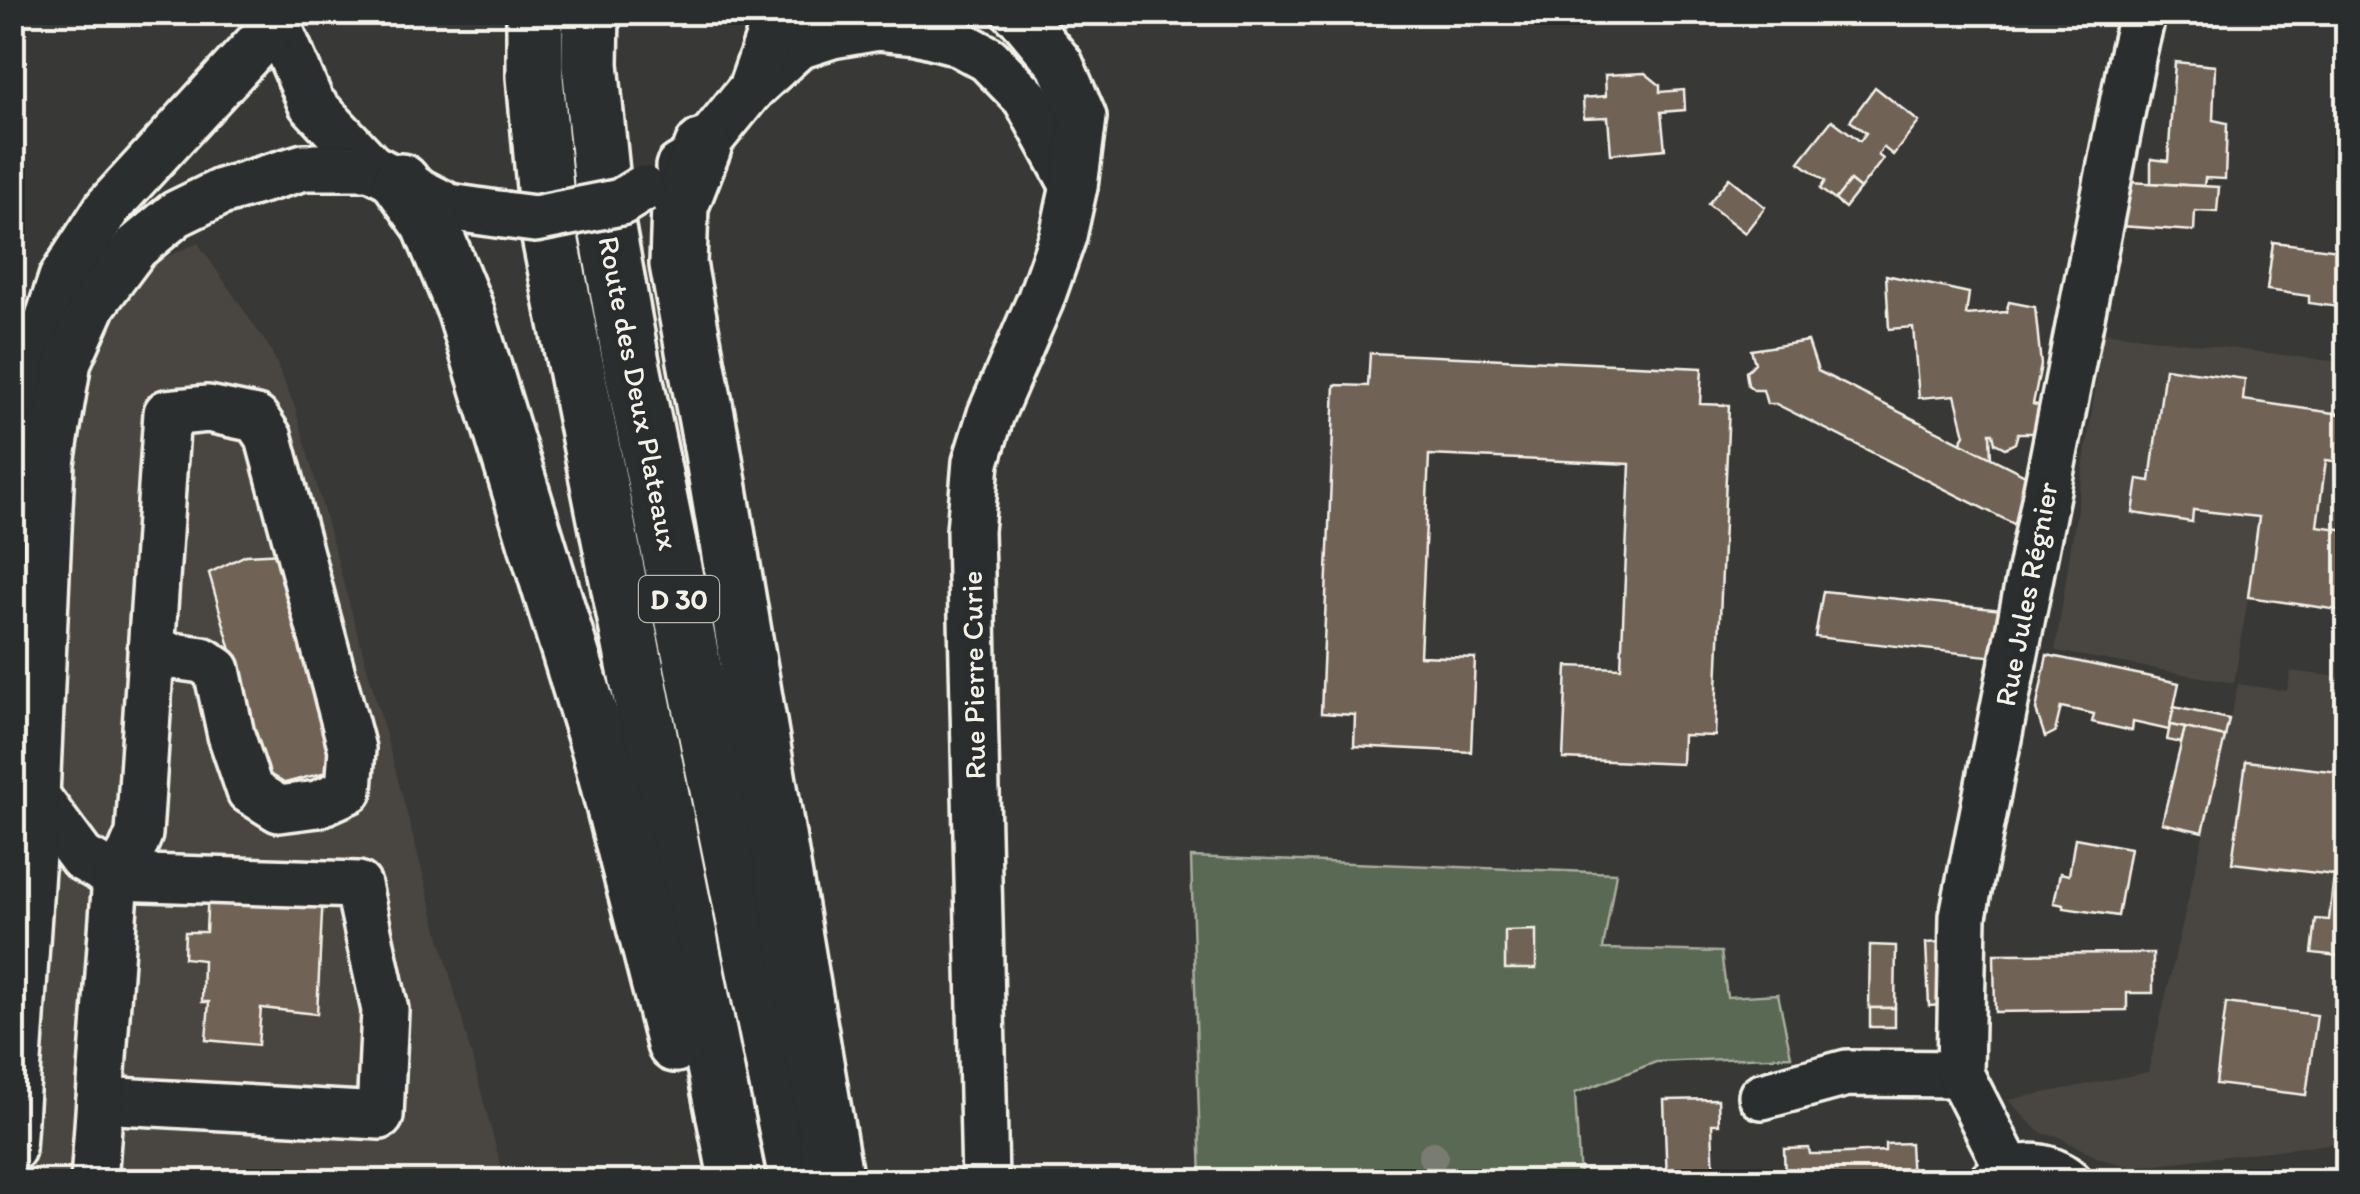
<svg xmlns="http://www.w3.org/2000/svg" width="2360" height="1194" viewBox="0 0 2360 1194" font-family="Itim,sans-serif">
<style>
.built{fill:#484540}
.green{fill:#5a6952;stroke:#a7ad9d;stroke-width:2.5}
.building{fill:#6f6456;stroke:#f4f1e8;stroke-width:2.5}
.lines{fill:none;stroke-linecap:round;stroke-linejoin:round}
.minor-casing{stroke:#f4f1e8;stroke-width:52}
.major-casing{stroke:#f4f1e8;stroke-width:62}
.minor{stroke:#2a2d2e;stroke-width:45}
.major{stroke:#2a2d2e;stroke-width:55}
.minor-bridge-casing{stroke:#f4f1e8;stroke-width:52;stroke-linecap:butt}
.minor-bridge{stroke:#2a2d2e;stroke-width:45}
.tree{fill:#797c72}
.labels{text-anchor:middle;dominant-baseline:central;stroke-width:10;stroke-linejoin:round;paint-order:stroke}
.shield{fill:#2a2d2e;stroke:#b7b6b0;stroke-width:2.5}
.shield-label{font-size:28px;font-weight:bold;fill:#f4f1e8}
.street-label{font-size:30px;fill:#f4f1e8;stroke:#2a2d2e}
</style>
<rect width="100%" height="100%" fill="#383836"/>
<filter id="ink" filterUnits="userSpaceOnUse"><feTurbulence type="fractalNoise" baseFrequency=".01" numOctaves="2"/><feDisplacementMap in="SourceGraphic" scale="20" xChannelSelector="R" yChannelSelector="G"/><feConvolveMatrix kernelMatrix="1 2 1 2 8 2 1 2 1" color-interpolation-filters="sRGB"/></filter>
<g filter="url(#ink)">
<g class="built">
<polygon points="198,243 271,350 295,407 393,761 505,1181 24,1182 75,401 97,325 138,269"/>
<polygon points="2104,332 2347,363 2348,585 2343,585 2339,610 2248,598 2234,683 2055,651"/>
<polygon points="2291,671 2347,678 2347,1142 2132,1167 2100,1159 2057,1136 2044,1134 2035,1128 2008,1100 2148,1072 2238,684 2287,691"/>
</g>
<polygon class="green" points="1191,857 1616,873 1603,949 1721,952 1727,997 1778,994 1791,1056 1656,1062 1575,1093 1580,1181 1201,1181"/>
<g class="building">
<polygon points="2175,62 2215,66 2213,120 2227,123 2225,179 2205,178 2204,186 2151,183 2151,159 2168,161"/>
<polygon points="1645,73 1660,85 1660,92 1684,90 1685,110 1661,112 1665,149 1611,154 1608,117 1584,118 1583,98 1606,96 1605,75"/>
<polygon points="1875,87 1919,122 1893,155 1883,147 1878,155 1883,159 1860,189 1850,181 1835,200 1820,189 1825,181 1799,162 1832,120 1860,141 1866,133 1850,121"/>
<polygon points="1729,178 1765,207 1745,233 1708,204"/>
<polygon points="1850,181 1860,189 1845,208 1835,200"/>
<polygon points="2128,182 2219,187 2217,212 2195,211 2194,231 2120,226"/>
<polygon points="2273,242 2348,251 2348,301 2345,308 2309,303 2309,296 2267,290"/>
<polygon points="1886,275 1969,293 1966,315 2006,312 2009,302 2035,307 2041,365 2033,404 2041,406 2035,433 2018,433 2015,443 2005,448 1995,443 1993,433 1990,433 1991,459 1960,443 1965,435 1955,395 1919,398 1913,327 1889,329"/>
<polygon points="1808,341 1818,371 2027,476 2016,525 1776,404 1767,404 1763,390 1754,390 1748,385 1746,372 1755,363 1751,350"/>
<polygon points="1370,353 1702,368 1700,404 1729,405 1715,736 1683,735 1682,764 1563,759 1567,666 1621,668 1630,464 1429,455 1420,656 1475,658 1471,752 1354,746 1355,715 1321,713 1335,385 1368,386"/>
<polygon points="2165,368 2245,379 2243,400 2348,415 2348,463 2326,460 2317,526 2348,530 2339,610 2248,597 2259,517 2193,510 2192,522 2133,513 2138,479 2150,481"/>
<polygon points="285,553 334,770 270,787 209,573 246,555"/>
<polygon points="1823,591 2003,610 1996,657 1815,637"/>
<polygon points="2047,655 2179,683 2169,730 2133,722 2132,731 2092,722 2094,714 2061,707 2055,732 2045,737 2036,710"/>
<polygon points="2174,707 2229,719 2225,737 2170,725"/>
<polygon points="2170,725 2185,728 2181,743 2167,740"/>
<polygon points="2185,728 2225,737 2203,832 2162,823"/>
<polygon points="2246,761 2348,773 2348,957 2312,953 2316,919 2329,920 2334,875 2232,863"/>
<polygon points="2075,838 2130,848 2118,916 2064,908 2064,905 2054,903 2060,873 2069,875"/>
<polygon points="208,888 323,893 317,1014 261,1008 258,1045 206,1040 209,1002 202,1002 203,960 184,958 185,932 206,932"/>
<polygon points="1536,930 1536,969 1505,969 1505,931"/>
<polygon points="1942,942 1942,1005 1929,1006 1926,943"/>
<polygon points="1870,945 1896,946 1895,1008 1869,1008"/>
<polygon points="2153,953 2153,993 2127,993 2127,1010 1995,1012 1994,954"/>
<polygon points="2226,1003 2317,1015 2306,1095 2216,1084"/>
<rect x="1870" y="1008" width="25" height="19"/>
<polygon points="1718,1099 1719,1124 1712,1124 1714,1182 1667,1182 1664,1100"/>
<polygon points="1910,1143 1912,1182 1785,1182 1784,1149 1809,1148 1810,1154 1827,1154 1885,1151 1885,1144"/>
</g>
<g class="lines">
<defs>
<g id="minor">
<polyline points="276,12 277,23 311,103 371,167 449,207 504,215"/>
<polyline points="751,89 798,46 832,35 878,27 917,31 955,41 988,59 1026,98 1074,186"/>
<polyline points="679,167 696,157 751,89 778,12"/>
<polyline points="24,471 29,378 62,278 108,207 277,23"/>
<polyline points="36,796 82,858 116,877 358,885 385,1010 380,1116 100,1100"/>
<polyline points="1762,1096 1847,1073 1960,1074"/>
<polyline points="12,1149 36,796 51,463 68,361 94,303 135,248 176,214 221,192 304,167 371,167"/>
<polyline points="2009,1170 1960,1074 1963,916 2133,53 2143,12"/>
<polyline points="94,1182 116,877 131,853 139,834 167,413 208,409 256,419 269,438 352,749 349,790 318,804 279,809 250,791 231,735 217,670 202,660 151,653"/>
<polyline points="985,1182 970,531 976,462 991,414 1040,301 1063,236 1074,186 1083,117 1060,64 1021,17 1015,12"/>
<path d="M1992,1182c24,-19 53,-20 77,0"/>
</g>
<g id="major">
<polyline points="535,12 535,76 549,232 738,1182"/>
<polyline points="591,12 590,64 606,222 631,362 798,1182"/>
<polyline points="703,147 680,206 678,264 712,447 835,1182"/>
<polyline points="401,182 430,223 465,309 600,750 675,1044"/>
</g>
</defs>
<use href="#minor" class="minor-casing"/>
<use href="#major" class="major-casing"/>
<use href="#minor" class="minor"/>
<use href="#major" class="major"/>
<defs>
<polyline id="minor-bridge" points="504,215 535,219 621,202 642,189"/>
</defs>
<use href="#minor-bridge" class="minor-bridge-casing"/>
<use href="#minor-bridge" class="minor-bridge"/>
</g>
<circle class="tree" cx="1433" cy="1156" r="15"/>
</g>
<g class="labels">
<rect class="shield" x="639" y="576" width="80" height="46" rx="8"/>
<g class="shield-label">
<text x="679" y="599">D 30</text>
</g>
<g class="street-label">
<text transform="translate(639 393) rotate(79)">Route des Deux Plateaux</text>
<text transform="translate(2026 594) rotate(-79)">Rue Jules Régnier</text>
<text transform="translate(973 675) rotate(-91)">Rue Pierre Curie</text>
</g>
</g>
<rect width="2360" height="1194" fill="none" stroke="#2a2d2e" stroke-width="50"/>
<rect x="25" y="25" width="2310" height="1144" fill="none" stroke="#f4f1e8" stroke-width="4" filter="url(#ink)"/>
</svg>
